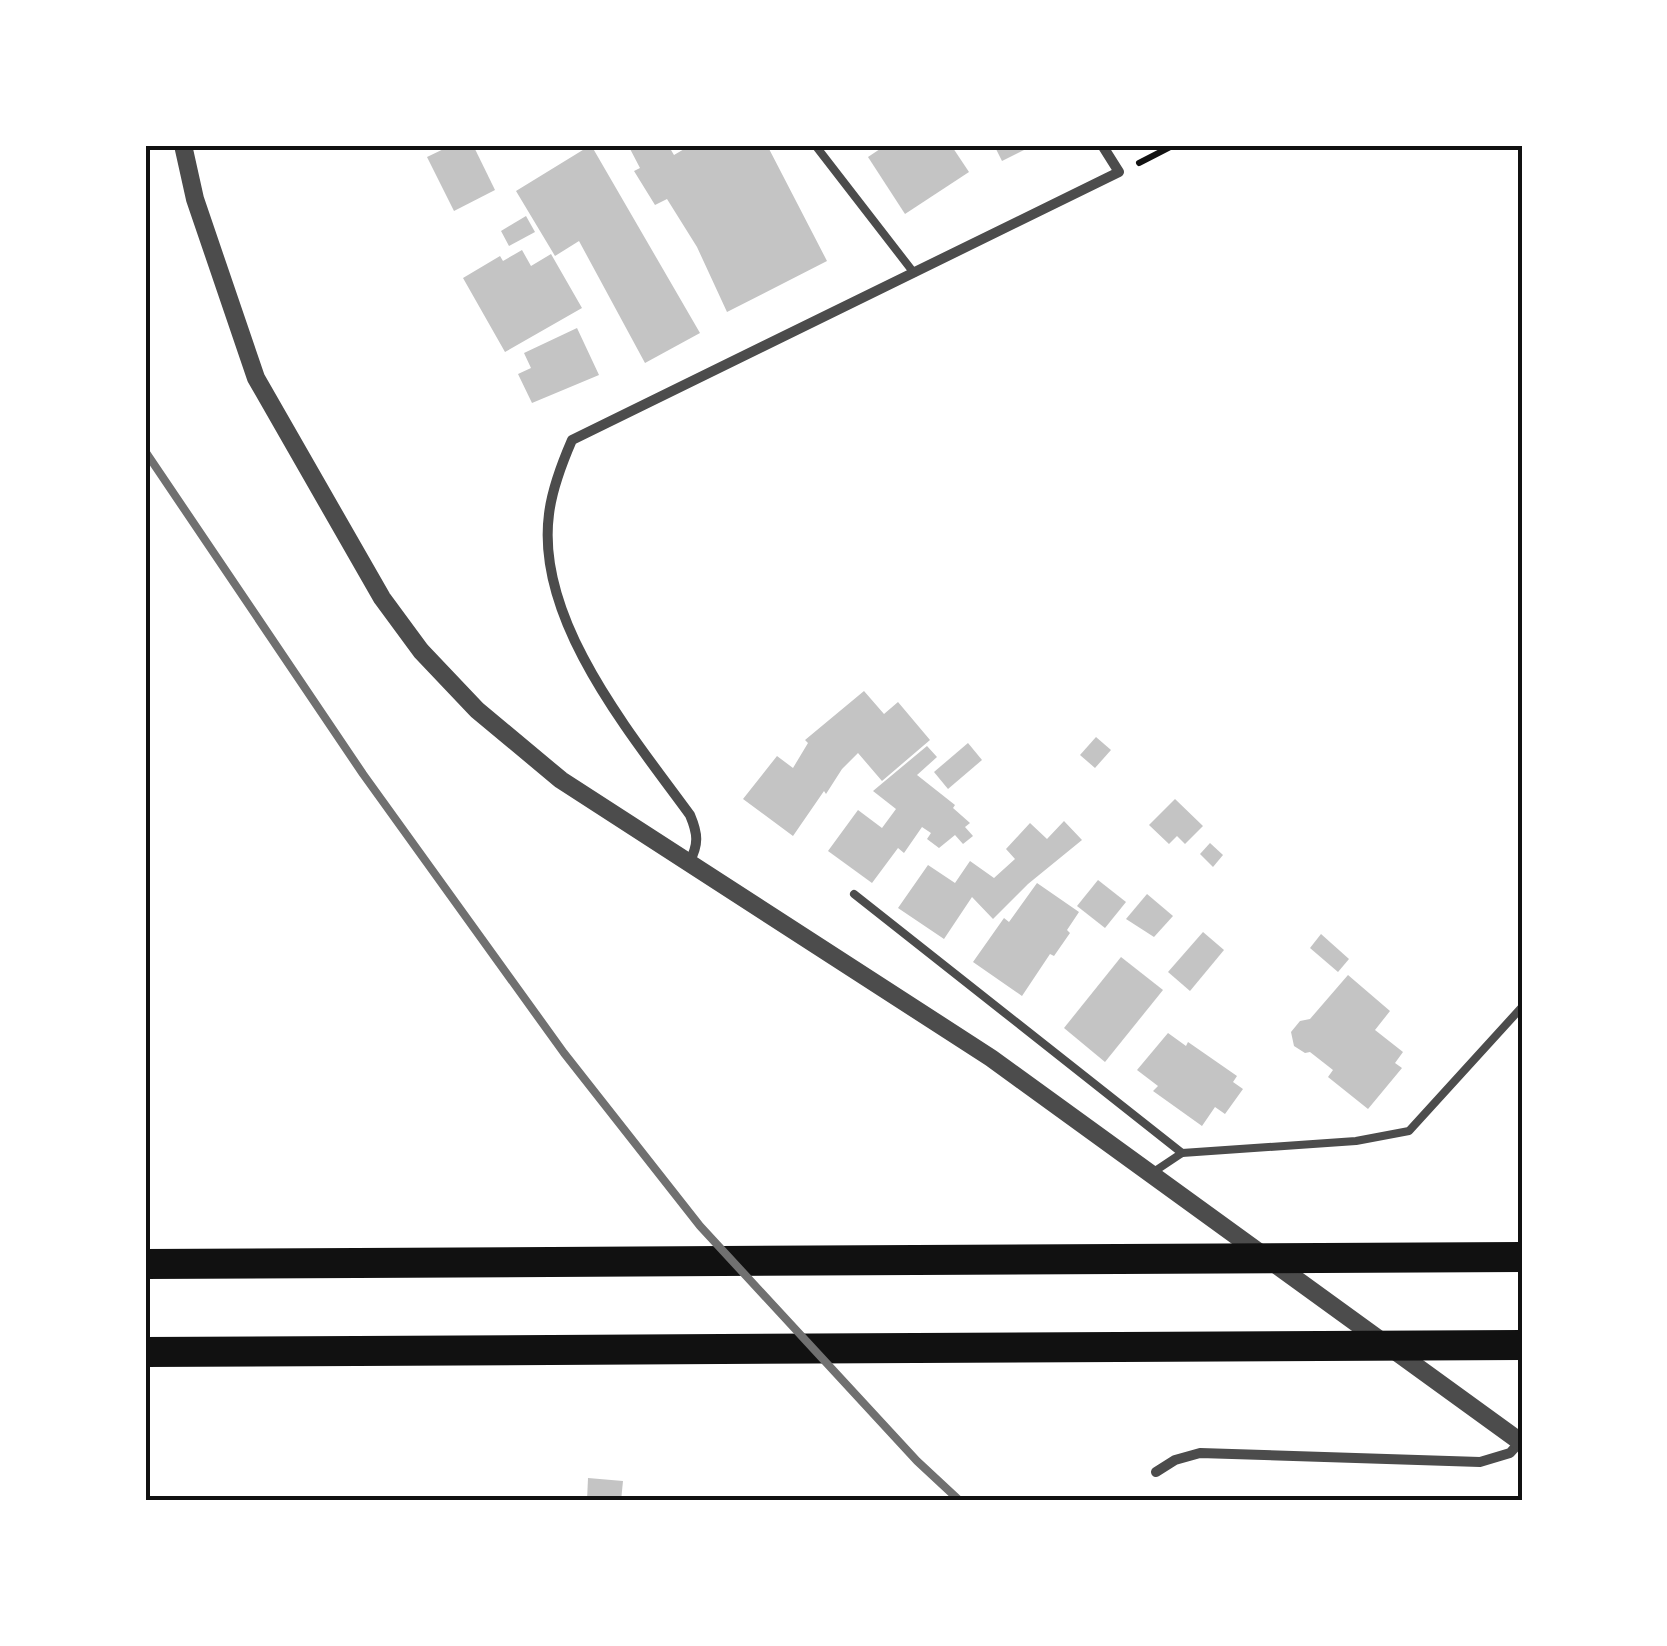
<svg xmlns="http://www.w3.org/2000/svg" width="1667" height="1646" viewBox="0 0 1667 1646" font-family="'Libre Baskerville',serif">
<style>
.building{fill:#c4c4c4}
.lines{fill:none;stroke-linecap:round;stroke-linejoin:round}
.path{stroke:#111;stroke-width:6}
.service{stroke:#4c4c4c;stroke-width:8}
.minor{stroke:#4c4c4c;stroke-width:10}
.tertiary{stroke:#4c4c4c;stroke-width:18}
.motorway{stroke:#111;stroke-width:30}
.rail{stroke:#707070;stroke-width:8}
.neatline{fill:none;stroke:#111;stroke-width:4}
</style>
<rect width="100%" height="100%" fill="#fff"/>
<g class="building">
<polygon points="452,145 473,145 495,190 454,211 427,157"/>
<polygon points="591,145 700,333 645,363 579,241 555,256 516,191"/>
<polygon points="628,145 668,145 674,155 691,145 767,145 827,261 727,312 697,247 667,199 655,205 634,171 640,168"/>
<polygon points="886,145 951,145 969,172 905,214 868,157"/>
<polygon points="994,145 1034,145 1002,161"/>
<polygon points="526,216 535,232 509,246 501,231"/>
<polygon points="522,250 531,266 551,254 582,308 505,352 463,278 500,256 503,261"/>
<polygon points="577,328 599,375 532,403 518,374 531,368 524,353"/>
<polygon points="864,691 884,714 898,702 930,740 882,781 858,753 842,769 826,794 824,791 793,836 743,799 777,756 793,768 808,743 805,740"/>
<polygon points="1096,737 1111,750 1095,768 1080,755"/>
<polygon points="968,743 982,760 948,789 934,772"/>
<polygon points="927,746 937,757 917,775 955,805 953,808 970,823 965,827 973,836 963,844 955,835 939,848 927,839 931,833 922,827 904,853 898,848 872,883 828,851 858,810 882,828 896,809 873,791"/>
<polygon points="1175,799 1203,826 1185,844 1177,836 1169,844 1149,825"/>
<polygon points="1064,821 1082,840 1028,884 993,919 972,897 944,939 898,908 928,865 955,883 970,861 994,878 1015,859 1006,849 1030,823 1047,839"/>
<polygon points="1210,843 1223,855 1213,867 1200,854"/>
<polygon points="1098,880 1126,902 1105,928 1077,906"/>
<polygon points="1037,883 1079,912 1067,930 1070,933 1054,956 1050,954 1022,996 973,962 1004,918 1009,922"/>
<polygon points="1147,894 1173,916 1154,937 1126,919"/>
<polygon points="1203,932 1224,950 1190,991 1168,972"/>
<polygon points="1321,934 1349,959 1338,972 1310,948"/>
<polygon points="1121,957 1163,990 1105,1062 1064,1028"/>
<polygon points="1348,975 1390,1011 1375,1030 1403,1052 1395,1063 1402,1068 1368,1109 1328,1077 1333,1070 1310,1052 1305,1053 1294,1046 1291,1032 1300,1021 1310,1019"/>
<polygon points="1168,1033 1186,1046 1188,1042 1237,1076 1233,1082 1243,1089 1225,1114 1215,1107 1202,1126 1153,1091 1158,1086 1137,1070"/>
<polygon points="588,1478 623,1481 621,1501 587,1501"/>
</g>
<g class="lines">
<polyline class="path" points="1139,163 1174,145"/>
<g class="service">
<polyline points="815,145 914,273"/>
<polyline points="854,894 1182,1153"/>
<polyline points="1152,1173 1182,1153 1356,1141 1409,1131 1522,1007"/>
</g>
<g class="minor">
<path d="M689,863c10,-19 9,-29 1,-48 -59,-81 -155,-195 -141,-301 3,-25 13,-51 23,-74l547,-268 -17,-27"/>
<polyline points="1156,1472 1175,1460 1200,1453 1480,1462 1510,1453 1520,1442"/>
</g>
<polyline class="tertiary" points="183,145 195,199 256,378 382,598 421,651 477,710 561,780 991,1058 1522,1443"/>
<g class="motorway">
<polyline points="145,1264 1522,1257"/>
<polyline points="145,1352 1522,1345"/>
</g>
<polyline class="rail" points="145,451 363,774 564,1053 700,1226 917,1461 960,1501"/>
</g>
<rect width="1667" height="1646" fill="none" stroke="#ffffff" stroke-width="295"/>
<rect x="148" y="148" width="1372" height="1350" class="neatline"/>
</svg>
